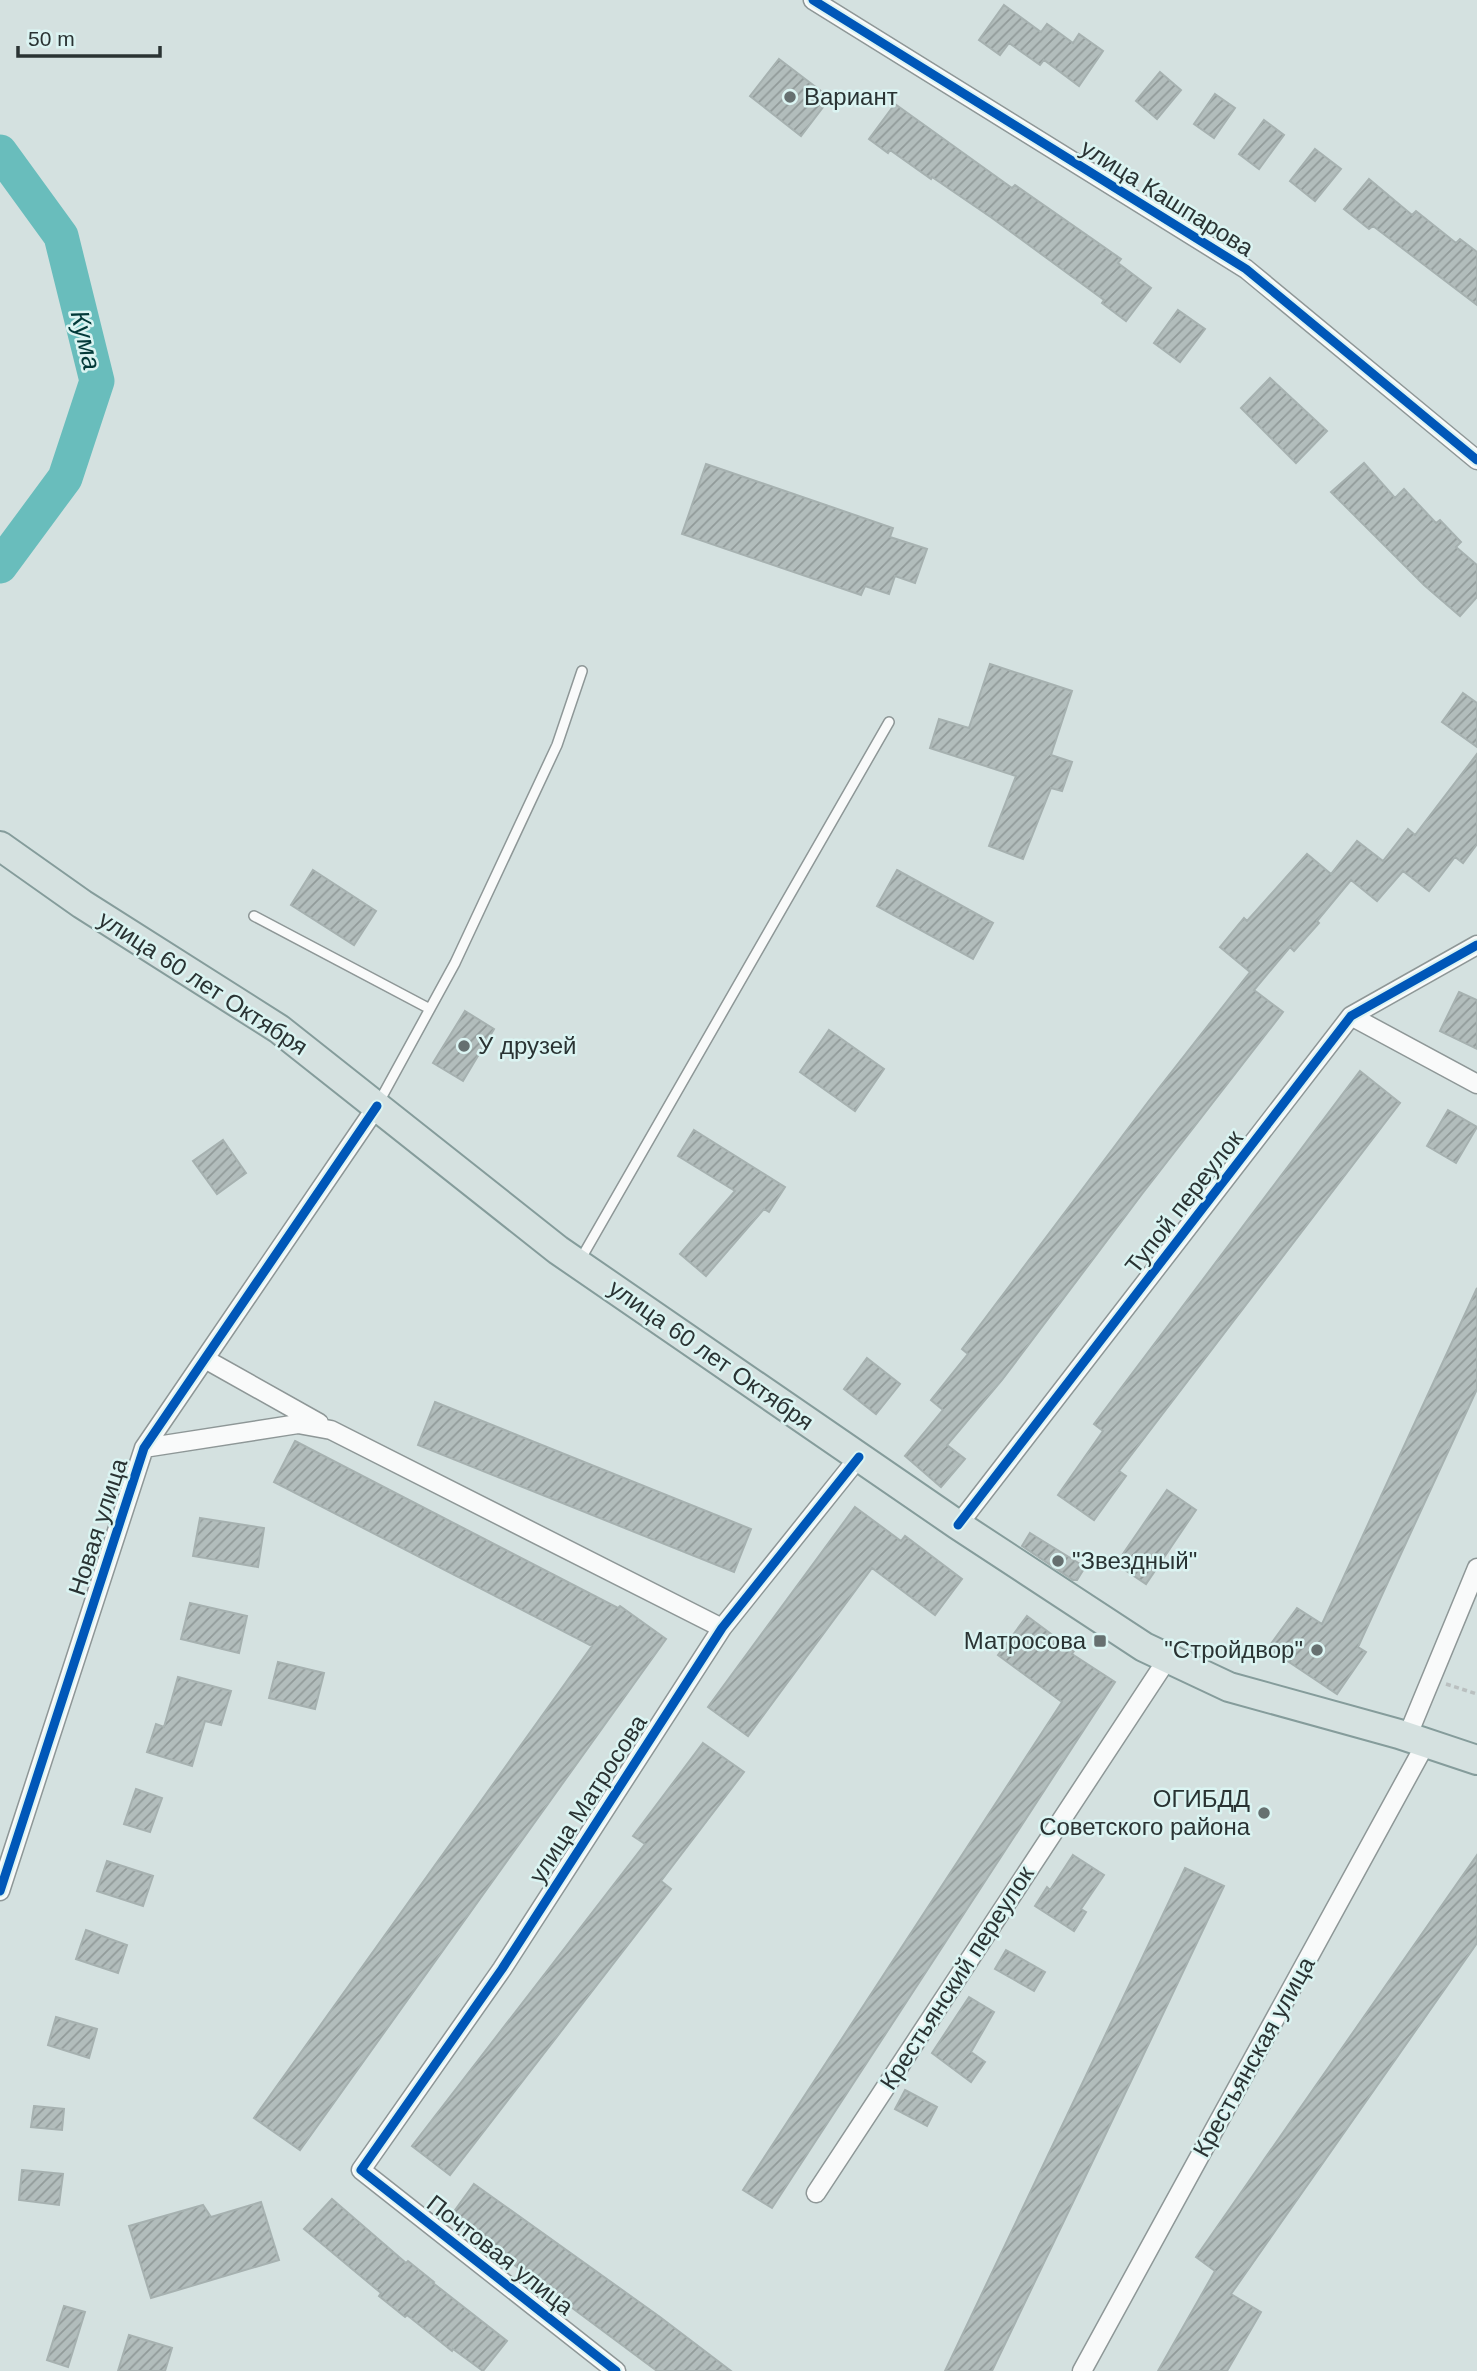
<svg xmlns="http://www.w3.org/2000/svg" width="1477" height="2371" viewBox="0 0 1477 2371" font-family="Helvetica,sans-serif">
<defs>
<pattern id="building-hatch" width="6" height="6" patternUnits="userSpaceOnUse" patternTransform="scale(1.75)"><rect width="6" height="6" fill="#b2bdbc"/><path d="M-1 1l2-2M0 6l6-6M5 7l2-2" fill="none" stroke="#919a99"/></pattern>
</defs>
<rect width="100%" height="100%" fill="#d4e1e0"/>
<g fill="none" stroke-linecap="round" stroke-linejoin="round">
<!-- river -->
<path stroke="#69bdbc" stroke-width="35" d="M 0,152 L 61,236 L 97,381 L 65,478 L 0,566"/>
</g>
<!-- building -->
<path fill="url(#building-hatch)" stroke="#a6b1b0" stroke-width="2" d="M 1004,5 L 1041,32 L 1047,24 L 1073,43 L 1079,34 L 1103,51 L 1079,86 L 1044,60 L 1040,65 L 1009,43 L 1000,55 L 979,40 Z
M 779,59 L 830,98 L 801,136 L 750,96 Z
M 1160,72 L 1181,90 L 1157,119 L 1136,101 Z
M 1215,94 L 1235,108 L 1214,138 L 1194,124 Z
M 895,104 L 1012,188 L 1015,185 L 1094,240 L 1121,259 L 1118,263 L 1151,288 L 1126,321 L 1102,303 L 1104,300 L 992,218 L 932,177 L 931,179 L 890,150 L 888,153 L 869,139 Z
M 1264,120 L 1284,135 L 1259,169 L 1239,154 Z
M 1315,149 L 1341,169 L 1315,201 L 1290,181 Z
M 1369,179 L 1412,215 L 1416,211 L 1456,243 L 1460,239 L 1477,252 L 1477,305 L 1373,226 L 1369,229 L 1344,209 Z
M 1178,310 L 1205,329 L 1180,362 L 1154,343 Z
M 1270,378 L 1327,431 L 1296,463 L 1241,408 Z
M 1364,463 L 1395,498 L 1404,489 L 1436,523 L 1440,520 L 1461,542 L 1456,547 L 1477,565 L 1477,597 L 1460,616 L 1424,585 L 1331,492 Z
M 706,464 L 893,528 L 890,537 L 927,549 L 915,583 L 895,576 L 889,594 L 865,586 L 861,595 L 682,534 Z
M 990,664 L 1072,691 L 1051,755 L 1072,762 L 1062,791 L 1051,788 L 1023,859 L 989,846 L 1016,776 L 930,748 L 939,719 L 969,728 Z
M 1463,693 L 1477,703 L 1477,747 L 1442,722 Z
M 1477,754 L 1477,844 L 1463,863 L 1455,857 L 1429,891 L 1403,871 L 1377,901 L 1351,880 L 1317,921 L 1319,923 L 1294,951 L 1290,947 L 1254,990 L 1283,1012 L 1142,1194 L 1002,1380 L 947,1445 L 965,1459 L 941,1487 L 905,1456 L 943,1410 L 931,1400 L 968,1354 L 962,1349 L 1148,1102 L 1250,972 L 1220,947 L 1244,918 L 1247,921 L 1307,854 L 1331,874 L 1357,841 L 1383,861 L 1408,829 L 1415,835 Z
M 313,870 L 376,911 L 354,945 L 291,905 Z
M 897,870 L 993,923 L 973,959 L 877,906 Z
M 1459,992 L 1477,1000 L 1477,1049 L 1440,1031 Z
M 465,1011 L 494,1029 L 463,1081 L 433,1063 Z
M 829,1030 L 884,1069 L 855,1111 L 800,1072 Z
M 1360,1071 L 1400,1103 L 1119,1471 L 1126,1476 L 1094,1520 L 1058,1495 L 1103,1431 L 1094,1424 Z
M 1448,1110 L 1477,1127 L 1456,1163 L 1427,1146 Z
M 694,1130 L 785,1187 L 769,1212 L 764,1209 L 706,1276 L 680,1254 L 735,1191 L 678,1156 Z
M 223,1140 L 246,1173 L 217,1194 L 193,1161 Z
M 1477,1288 L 1477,1389 L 1358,1647 L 1366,1652 L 1337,1694 L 1268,1648 L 1297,1608 L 1322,1624 Z
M 867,1358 L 900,1384 L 876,1414 L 844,1389 Z
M 435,1402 L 751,1529 L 734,1572 L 418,1445 Z
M 295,1441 L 618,1608 L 620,1606 L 666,1639 L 300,2150 L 254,2118 L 592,1646 L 274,1482 Z
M 1167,1490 L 1196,1510 L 1146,1584 L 1116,1564 Z
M 855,1507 L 901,1541 L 905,1536 L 962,1579 L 935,1615 L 872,1568 L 748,1736 L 708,1707 Z
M 200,1518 L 264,1528 L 258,1567 L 193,1556 Z
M 1030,1533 L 1085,1567 L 1077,1580 L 1073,1580 L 1022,1546 Z
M 190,1603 L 247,1616 L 239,1653 L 181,1639 Z
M 1027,1616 L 1074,1651 L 1072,1654 L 1115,1682 L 772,2208 L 743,2190 L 1062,1702 L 998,1655 Z
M 278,1662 L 324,1673 L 315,1709 L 269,1698 Z
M 178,1677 L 231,1691 L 221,1725 L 205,1721 L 192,1766 L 147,1752 L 156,1724 L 164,1727 Z
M 703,1743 L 744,1772 L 661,1881 L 671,1889 L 450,2175 L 412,2146 L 645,1844 L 633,1836 Z
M 136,1789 L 162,1798 L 150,1832 L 124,1824 Z
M 1073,1855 L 1104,1875 L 1081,1909 L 1086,1912 L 1074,1931 L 1035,1906 L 1047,1887 L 1050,1890 Z
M 1477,1855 L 1477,1943 L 1231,2294 L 1261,2312 L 1227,2371 L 1158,2371 L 1215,2271 L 1196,2257 Z
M 107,1861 L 153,1876 L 143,1906 L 97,1891 Z
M 1185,1868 L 1224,1886 L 1100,2146 L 992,2371 L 945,2371 Z
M 86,1930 L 127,1945 L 118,1973 L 76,1959 Z
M 1006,1950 L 1045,1972 L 1034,1991 L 995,1969 Z
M 969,1997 L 994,2012 L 971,2052 L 985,2062 L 971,2082 L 932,2053 Z
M 56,2017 L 97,2029 L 89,2058 L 48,2045 Z
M 905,2090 L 937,2107 L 927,2126 L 895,2109 Z
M 34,2106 L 64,2109 L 62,2130 L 31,2127 Z
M 22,2170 L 63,2174 L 59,2205 L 19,2200 Z
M 474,2184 L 660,2317 L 731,2371 L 657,2371 L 450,2217 Z
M 332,2199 L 406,2263 L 408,2261 L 434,2282 L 433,2283 L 507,2341 L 483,2371 L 453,2349 L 452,2351 L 407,2315 L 405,2317 L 379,2296 L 381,2293 L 304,2229 Z
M 261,2202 L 279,2260 L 151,2298 L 129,2226 L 203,2205 L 211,2217 Z
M 64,2306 L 85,2312 L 68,2367 L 47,2360 Z
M 129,2335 L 172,2348 L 165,2371 L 118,2371 Z"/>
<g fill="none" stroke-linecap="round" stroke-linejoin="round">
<defs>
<path id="service" d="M 254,916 L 430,1009
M 379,1102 L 455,963 L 557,745 L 582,671
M 579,1262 L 889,722"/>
<path id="minor" d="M 813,0 L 1246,269 L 1477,460
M 1351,1016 L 1477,1084
M 205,1359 L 319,1423
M 144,1448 L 298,1424 L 331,1430 L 722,1628
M 958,1525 L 1351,1016 L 1477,945
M 1407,1737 L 1477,1568
M 0,1891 L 144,1448 L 377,1106
M 816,2193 L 1168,1658
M 616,2371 L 361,2170 L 502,1969 L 722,1628 L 859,1457
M 1082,2371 L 1426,1743"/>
<path id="primary" d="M 0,846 L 82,904 L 279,1029 L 558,1250 L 958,1525 L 1144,1647 L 1229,1687 L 1399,1734 L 1477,1760"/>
</defs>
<!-- service casing -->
<use href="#service" stroke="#8e9797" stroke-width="12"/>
<!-- minor casing -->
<use href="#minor" stroke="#8e9797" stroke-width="21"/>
<!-- primary casing -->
<use href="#primary" stroke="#859c9b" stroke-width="32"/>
<!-- path -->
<path stroke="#bac0c0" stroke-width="3.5" stroke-dasharray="5 3.5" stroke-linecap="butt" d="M 1446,1684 L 1477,1694"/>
<!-- service -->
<use href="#service" stroke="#f9fafa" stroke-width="9"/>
<!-- minor -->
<use href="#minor" stroke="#f9fafa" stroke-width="18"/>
<!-- primary -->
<use href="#primary" stroke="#d5e1e0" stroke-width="28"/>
<defs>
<path id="cycleway" d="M 813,0 L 1246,269 L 1477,460
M 958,1525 L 1351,1016 L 1477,945
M 0,1891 L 144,1448 L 377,1106
M 616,2371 L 361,2170 L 502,1969 L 722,1628 L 859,1457"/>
</defs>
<!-- cycleway casing -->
<use href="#cycleway" stroke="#dbf4f2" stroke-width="13"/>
<!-- cycleway -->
<use href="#cycleway" stroke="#0057b8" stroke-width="9"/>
</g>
<!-- markers -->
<g fill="#667070" stroke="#dbf4f2" stroke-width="2.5">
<circle cx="790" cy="97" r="7"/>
<circle cx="464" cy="1046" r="7"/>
<circle cx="1058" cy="1561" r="7"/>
<rect x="1093" y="1634" width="14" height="14" rx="3.5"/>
<circle cx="1317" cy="1650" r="7"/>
<circle cx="1264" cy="1813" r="7"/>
</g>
<g text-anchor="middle" stroke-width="5" stroke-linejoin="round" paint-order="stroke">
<!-- poi labels -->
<g font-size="24" fill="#2a3333" stroke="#dbf4f2" text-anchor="start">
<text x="804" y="105">Вариант</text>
<text x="478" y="1054">У друзей</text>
<text x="1072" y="1569">"Звездный"</text>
<text x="1086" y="1649" text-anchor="end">Матросова</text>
<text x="1303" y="1658" text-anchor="end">"Стройдвор"</text>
<text x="1250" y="1807" text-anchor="end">ОГИБДД<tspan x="1250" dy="28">Советского района</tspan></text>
</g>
<!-- street labels -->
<g font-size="24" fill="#2a3333" stroke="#dbf4f2">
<text transform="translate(1167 198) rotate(32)" y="8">улица Кашпарова</text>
<text transform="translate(203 983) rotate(33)" y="8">улица 60 лет Октября</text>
<text transform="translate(1184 1202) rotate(-52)" y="8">Тупой переулок</text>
<text transform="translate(711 1355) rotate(35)" y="8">улица 60 лет Октября</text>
<text transform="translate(98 1527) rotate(-72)" y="8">Новая улица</text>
<text transform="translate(588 1799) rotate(-57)" y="8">улица Матросова</text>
<text transform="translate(957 1978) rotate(-57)" y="8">Крестьянский переулок</text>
<text transform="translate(1254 2057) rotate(-61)" y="8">Крестьянская улица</text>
<text transform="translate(500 2255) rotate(38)" y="8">Почтовая улица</text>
</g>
<!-- water labels -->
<g font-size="26" font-style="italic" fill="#023938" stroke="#dbf4f2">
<text transform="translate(86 340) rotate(77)" y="9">Кума</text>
</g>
</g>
<!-- scale -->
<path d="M18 46v10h142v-10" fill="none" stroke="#2a3333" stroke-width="3.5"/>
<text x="28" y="46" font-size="21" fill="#2a3333" stroke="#dbf4f2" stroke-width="5" paint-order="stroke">50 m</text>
</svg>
